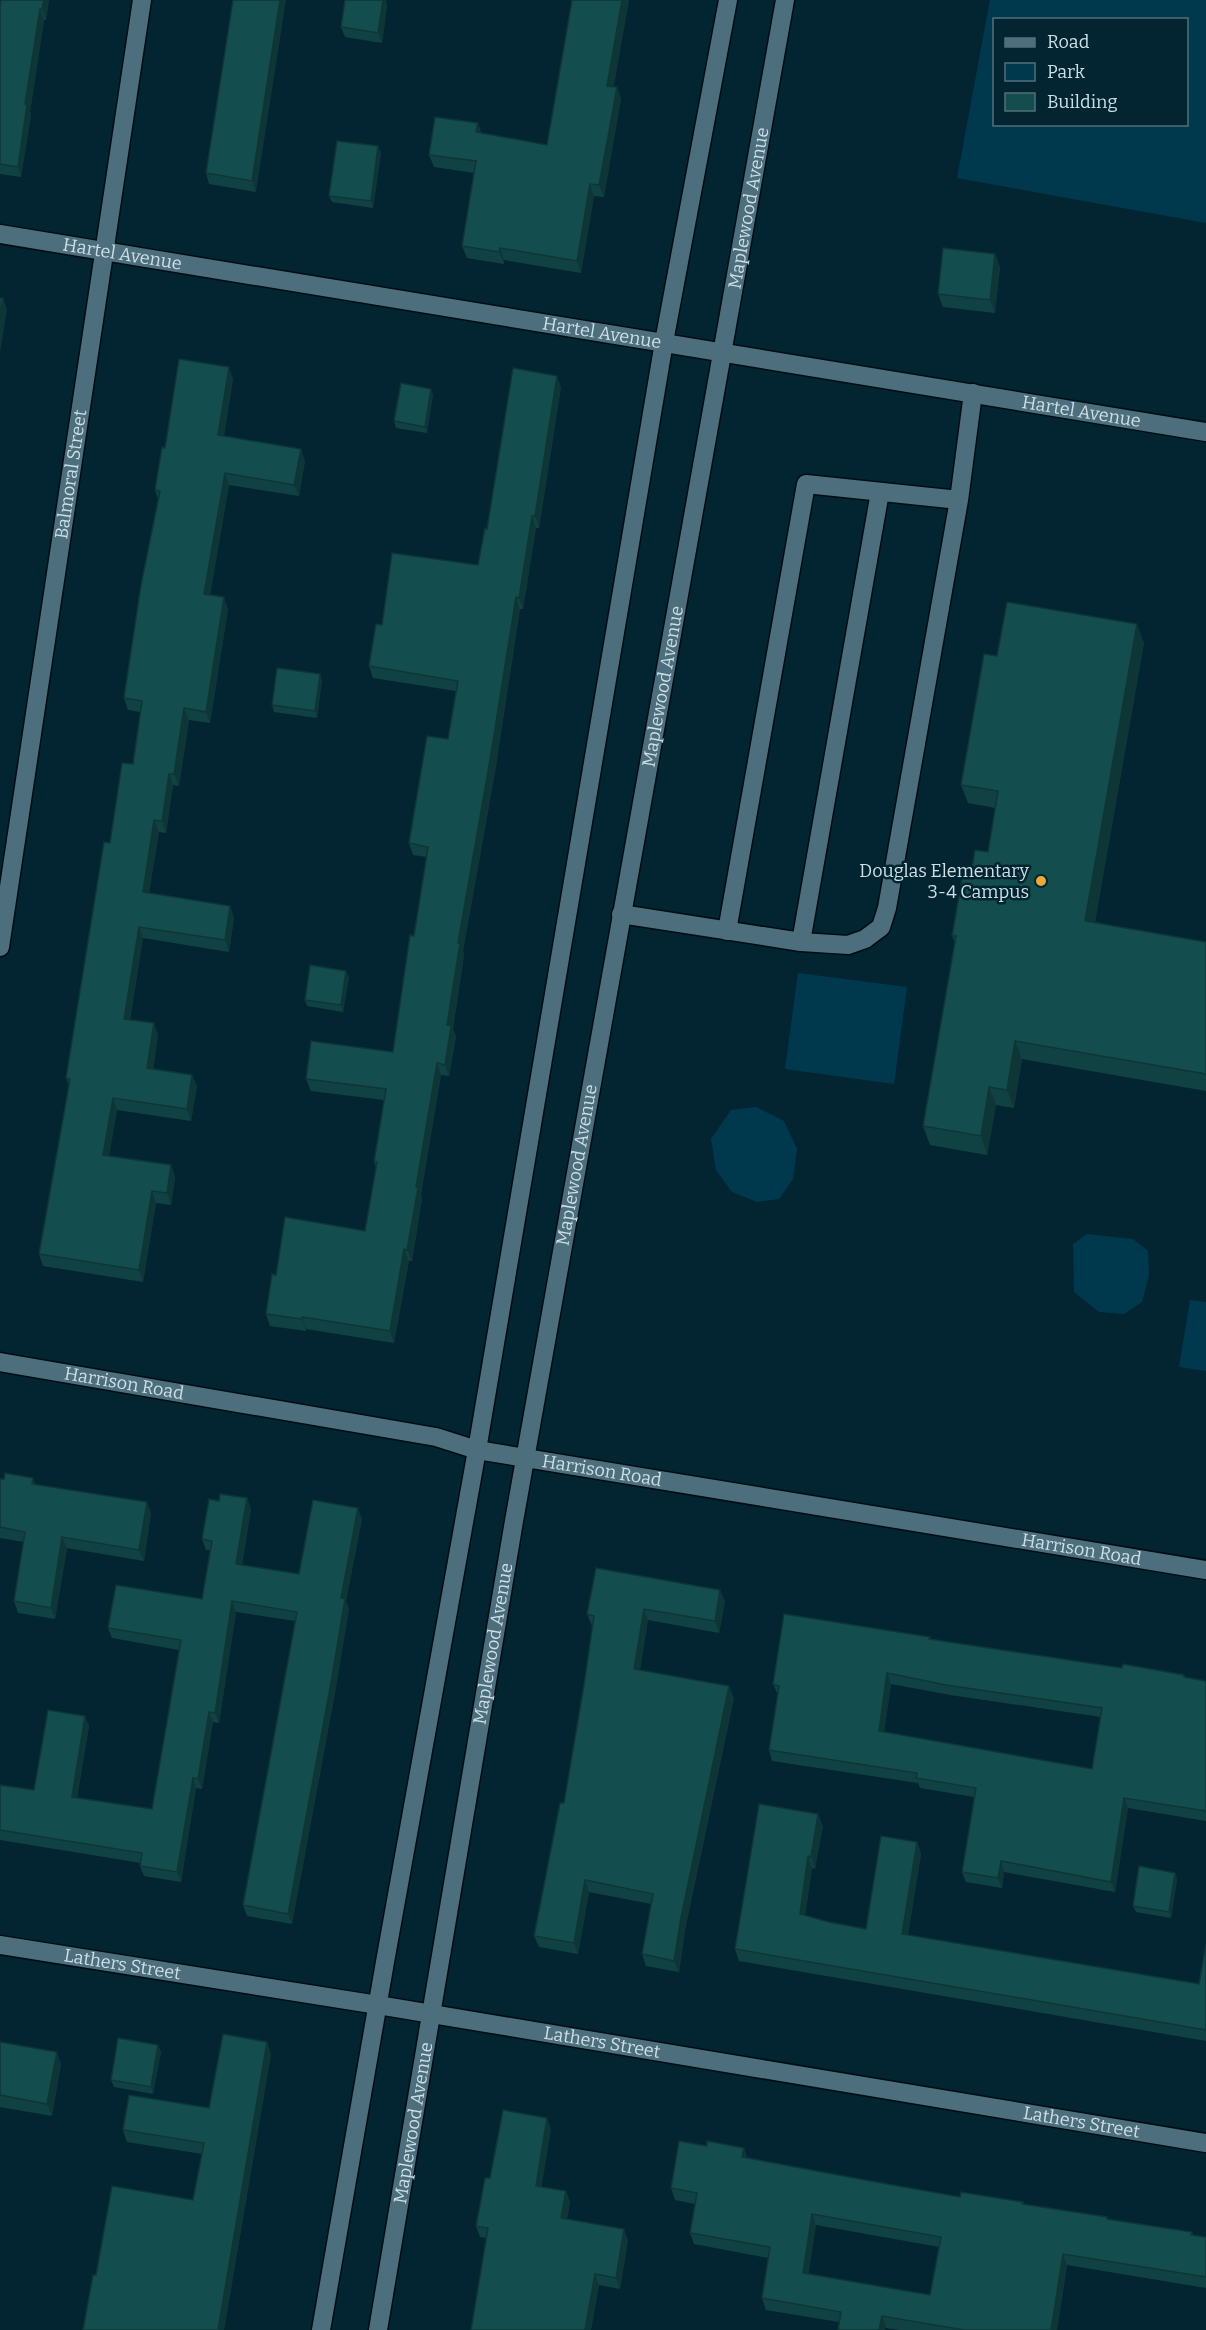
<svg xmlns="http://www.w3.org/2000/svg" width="1206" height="2330" viewBox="0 0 1206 2330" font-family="Bitter,serif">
<rect width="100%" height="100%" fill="#032532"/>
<!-- green -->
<path fill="#00394d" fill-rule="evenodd" d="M 990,0 L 1206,0 L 1206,223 L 957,178 ZM 994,20 L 1186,20 L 1186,124 L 994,124 Z
M 798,973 L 907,987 L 894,1084 L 785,1069 Z
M 756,1107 L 784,1121 L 797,1149 L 793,1179 L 779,1199 L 757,1202 L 732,1192 L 716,1170 L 711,1139 L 731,1110 Z
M 1087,1234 L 1133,1239 L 1148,1251 L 1149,1275 L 1142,1302 L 1124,1314 L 1099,1312 L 1074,1292 L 1073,1244 Z
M 1190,1300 L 1206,1302 L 1206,1371 L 1179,1367 Z"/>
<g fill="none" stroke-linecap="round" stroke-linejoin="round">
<defs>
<path id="lane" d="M 621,914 L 801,942 L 848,945 L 865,939 L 881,927 L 887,908 L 959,500 L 973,393
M 727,931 L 806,484 L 959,500
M 801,942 L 880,492"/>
<g id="street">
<path id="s1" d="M 0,234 L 1206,432"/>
<path id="s2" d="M 0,947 L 142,0"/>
<path id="s3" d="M 0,1945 L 378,2005 L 1206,2143"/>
</g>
<g id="secondary">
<path id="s4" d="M 0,1362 L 436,1437 L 477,1450 L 1206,1570"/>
<path d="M 321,2330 L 385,1962 L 477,1450 L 664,342 L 728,0"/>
<path id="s5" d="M 378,2330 C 425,2061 467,1791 514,1521 C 602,1014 697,507 785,0"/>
</g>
</defs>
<!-- lane casing -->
<use href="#lane" stroke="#000d16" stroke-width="21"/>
<!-- street casing -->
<use href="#street" stroke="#000d16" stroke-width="21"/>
<!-- secondary casing -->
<use href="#secondary" stroke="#000d16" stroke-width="21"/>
<!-- lane -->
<use href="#lane" stroke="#4d6e7d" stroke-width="18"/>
<!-- street -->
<use href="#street" stroke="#4d6e7d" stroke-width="18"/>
<!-- secondary -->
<use href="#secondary" stroke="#4d6e7d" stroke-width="18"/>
</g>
<!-- wall -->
<path fill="#114243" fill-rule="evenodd" d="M 49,0 L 46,20 L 44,20 L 30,112 L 31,115 L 21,177 L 0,174 L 0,6 Z
M 233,0 L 256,192 L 209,184 L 206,173 Z
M 345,0 L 386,0 L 387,6 L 382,43 L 345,37 L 341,27 Z
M 629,0 L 613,87 L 617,87 L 621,99 L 612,149 L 604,197 L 594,196 L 581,273 L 504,260 L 504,264 L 467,258 L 462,246 L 474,173 L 434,167 L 429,155 L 478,123 L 481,133 L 547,145 Z
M 378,146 L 381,153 L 373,208 L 332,202 L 329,196 Z
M 995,254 L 1000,267 L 995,313 L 943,307 L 938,294 Z
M 233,379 L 224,436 L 305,461 L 299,496 L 229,485 L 210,595 L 228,609 L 210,723 L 189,720 L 179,786 L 173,785 L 166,833 L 159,832 L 149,893 L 230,906 L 234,918 L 229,952 L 143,938 L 130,1020 L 158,1035 L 153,1069 L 197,1086 L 191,1121 L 117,1110 L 109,1156 L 171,1165 L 175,1177 L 171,1205 L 156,1203 L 143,1282 L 43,1266 L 39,1254 L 69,1085 L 66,1078 L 110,843 L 133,764 L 140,712 L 128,710 L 124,698 L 158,499 L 155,490 L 165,448 Z
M 561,387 L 539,528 L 536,528 L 523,609 L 520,609 L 495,772 L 463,951 L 464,955 L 453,1029 L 456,1037 L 449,1076 L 441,1075 L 421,1194 L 422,1199 L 412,1261 L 409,1261 L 394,1343 L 306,1329 L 306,1331 L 270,1326 L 266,1314 L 276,1275 L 365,1231 L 376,1167 L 374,1162 L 384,1100 L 311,1091 L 306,1079 L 393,1052 L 427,857 L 413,855 L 409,843 L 448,739 L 456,691 L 373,678 L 369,666 L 382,625 L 478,565 L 487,529 Z
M 433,395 L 427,433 L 396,428 L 394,421 Z
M 1144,643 L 1095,922 L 1206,942 L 1206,1091 L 1022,1059 L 1014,1108 L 996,1105 L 987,1155 L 930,1145 L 923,1126 L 955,943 L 952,936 L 971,874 L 988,852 L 995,808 L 968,803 L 961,785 L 997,656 Z
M 322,680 L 317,718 L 274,712 L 272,705 Z
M 349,977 L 343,1012 L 307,1006 L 305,1000 Z
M 33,1478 L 35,1485 L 151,1513 L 144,1561 L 67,1548 L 55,1619 L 18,1613 L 14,1601 L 24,1542 L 0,1538 L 0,1479 Z
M 247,1498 L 251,1509 L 242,1565 L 299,1574 L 362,1519 L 346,1601 L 349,1609 L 335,1693 L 292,1924 L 247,1916 L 243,1905 L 295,1621 L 236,1612 L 219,1723 L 213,1722 L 202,1789 L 196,1788 L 181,1882 L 144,1876 L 140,1866 L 141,1863 L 0,1840 L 0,1785 L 34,1790 L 85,1716 L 89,1726 L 77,1798 L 152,1809 L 179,1650 L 112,1638 L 108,1628 L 202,1599 L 210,1550 L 206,1550 L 202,1539 L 219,1501 Z
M 725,1601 L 719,1633 L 648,1620 L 640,1670 L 734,1698 L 685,1930 L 679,1972 L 646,1966 L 642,1954 L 651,1904 L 589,1892 L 578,1954 L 539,1947 L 534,1936 L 564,1803 L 584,1685 L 592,1626 L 587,1614 Z
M 931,1639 L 1206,1681 L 1206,1821 L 1128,1808 L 1115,1892 L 1004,1872 L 1002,1888 L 966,1882 L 962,1872 L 974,1797 L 920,1788 L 918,1783 L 772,1761 L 769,1750 L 778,1695 L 773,1684 ZM 891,1684 L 950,1695 L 1101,1717 L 1092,1769 L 884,1732 Z
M 823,1826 L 815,1869 L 812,1868 L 805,1915 L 829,1922 L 866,1929 L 917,1842 L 921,1854 L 908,1935 L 1199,1984 L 1206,1944 L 1206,2041 L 739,1961 L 735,1949 Z
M 1175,1873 L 1177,1879 L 1171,1918 L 1136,1912 L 1133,1906 Z
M 0,2042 L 61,2064 L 52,2116 L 0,2107 Z
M 158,2045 L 161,2052 L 153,2094 L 114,2087 L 111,2080 Z
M 271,2054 L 224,2330 L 96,2275 L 193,2200 L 202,2154 L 127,2142 L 123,2130 L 209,2108 Z
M 551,2129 L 541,2187 L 566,2191 L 570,2202 L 567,2219 L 628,2240 L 620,2289 L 599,2285 L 591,2330 L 471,2330 L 487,2238 L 480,2237 L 476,2226 L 490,2178 Z
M 747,2158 L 960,2197 L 1023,2202 L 1024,2204 L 1107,2217 L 1108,2219 L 1192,2232 L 1193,2235 L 1206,2237 L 1206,2288 L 1067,2265 L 1057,2330 L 901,2330 L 839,2322 L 766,2310 L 762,2298 L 768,2258 L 694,2244 L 690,2233 L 695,2204 L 675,2200 L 671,2188 ZM 816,2225 L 939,2247 L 930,2295 L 808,2274 Z"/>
<!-- shaded-wall -->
<path fill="#0e3637" d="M 44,0 L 49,0 L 46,20 L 42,9 Z
M 280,0 L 286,0 L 256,192 L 252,181 Z
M 383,0 L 386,0 L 387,6 L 382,43 L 378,33 Z
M 622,0 L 629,0 L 612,97 L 607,86 Z
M 40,9 L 44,20 L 30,112 L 31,115 L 21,177 L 18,167 L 25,104 Z
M 617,87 L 621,99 L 604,197 L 599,185 Z
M 478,123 L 482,135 L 476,132 Z
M 378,146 L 381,153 L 373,208 L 371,201 Z
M 590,184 L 594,196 L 581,273 L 577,261 Z
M 500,248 L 504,260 L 504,264 L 499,252 Z
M 995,254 L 1000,267 L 995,313 L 990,300 Z
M 3,298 L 7,309 L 0,353 L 0,318 Z
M 229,367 L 233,379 L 222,447 L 218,435 Z
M 557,376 L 561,387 L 539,528 L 535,516 Z
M 431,389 L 433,395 L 427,433 L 425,427 Z
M 301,449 L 305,461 L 299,496 L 294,485 Z
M 225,473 L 229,485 L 208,606 L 204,594 Z
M 532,516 L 536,528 L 523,609 L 519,598 Z
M 224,597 L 228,609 L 210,723 L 206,712 Z
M 516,597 L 520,609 L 495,772 L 463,951 L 464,955 L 453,1029 L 456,1037 L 449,1076 L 445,1065 L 447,1025 L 458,943 Z
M 1137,624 L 1144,643 L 1092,939 L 1085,921 Z
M 320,674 L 322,680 L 317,718 L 315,711 Z
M 184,708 L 189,720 L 179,786 L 174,774 Z
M 169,774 L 173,785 L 166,833 L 162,821 Z
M 154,820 L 159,832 L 147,904 L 143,892 Z
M 230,906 L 234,918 L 229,952 L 225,940 Z
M 139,927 L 143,938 L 128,1030 L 124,1019 Z
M 346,971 L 349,977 L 343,1012 L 341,1005 Z
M 154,1023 L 158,1035 L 152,1079 L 147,1068 Z
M 1015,1041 L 1022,1059 L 1014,1108 L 1007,1090 Z
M 437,1063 L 441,1075 L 421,1194 L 422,1199 L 412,1261 L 407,1250 L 416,1187 Z
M 192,1075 L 197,1086 L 191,1121 L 187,1109 Z
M 989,1087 L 996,1105 L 987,1155 L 981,1136 Z
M 113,1098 L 117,1110 L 107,1167 L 103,1155 Z
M 171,1165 L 175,1177 L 171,1205 L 167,1193 Z
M 152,1191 L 156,1203 L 143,1282 L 139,1270 Z
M 404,1249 L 409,1261 L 394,1343 L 390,1331 Z
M 302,1317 L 306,1329 L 306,1331 L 302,1319 Z
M 247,1498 L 251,1509 L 240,1574 L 236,1564 Z
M 147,1502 L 151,1513 L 144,1561 L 139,1550 Z
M 358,1508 L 362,1519 L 346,1601 L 349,1609 L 335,1693 L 292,1924 L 288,1914 L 341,1598 Z
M 62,1537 L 67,1548 L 55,1619 L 51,1608 Z
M 720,1590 L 725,1601 L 719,1633 L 715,1621 Z
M 232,1601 L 236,1612 L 219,1723 L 215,1713 Z
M 644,1609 L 648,1620 L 638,1680 L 634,1669 Z
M 887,1673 L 891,1684 L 883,1741 L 879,1731 Z
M 729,1686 L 734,1698 L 685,1930 L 679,1972 L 674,1961 L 681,1918 Z
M 209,1712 L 213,1722 L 202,1789 L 198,1779 Z
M 85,1716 L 89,1726 L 75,1807 L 72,1797 Z
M 193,1778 L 196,1788 L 181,1882 L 177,1872 Z
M 1124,1798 L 1128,1808 L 1115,1892 L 1111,1882 Z
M 818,1814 L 823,1826 L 815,1869 L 811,1857 Z
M 917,1842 L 921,1854 L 906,1946 L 902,1934 Z
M 808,1856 L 812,1868 L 804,1925 L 800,1914 Z
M 1001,1861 L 1004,1872 L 1002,1888 L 998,1878 Z
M 1175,1873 L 1177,1879 L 1171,1918 L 1169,1912 Z
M 585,1880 L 589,1892 L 578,1954 L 574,1943 Z
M 267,2042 L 271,2054 L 224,2330 L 218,2330 Z
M 158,2045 L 161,2052 L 153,2094 L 151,2087 Z
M 57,2052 L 61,2064 L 52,2116 L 47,2104 Z
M 547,2118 L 551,2129 L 540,2197 L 536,2186 Z
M 744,2148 L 748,2159 L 742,2157 Z
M 566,2191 L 570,2202 L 565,2229 L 561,2218 Z
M 812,2214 L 816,2225 L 807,2285 L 803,2273 Z
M 624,2229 L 628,2240 L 620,2289 L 616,2278 Z
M 1063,2254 L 1067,2265 L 1057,2330 L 1051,2330 Z
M 595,2274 L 599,2285 L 591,2330 L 585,2330 Z
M 882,2316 L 886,2327 L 885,2330 L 879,2330 Z"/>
<!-- building -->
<path fill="#144d4e" stroke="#0e3637" stroke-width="1.5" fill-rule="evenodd" d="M 1,0 L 44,0 L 42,9 L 40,9 L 25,104 L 27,105 L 18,167 L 0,164 L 0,6 Z
M 233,0 L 280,0 L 252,181 L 206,173 Z
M 345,0 L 383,0 L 378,33 L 341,27 Z
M 572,0 L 622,0 L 607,86 L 617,87 L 608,137 L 599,185 L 590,184 L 577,261 L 500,248 L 499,252 L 462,246 L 476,161 L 429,155 L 435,117 L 478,123 L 476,132 L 547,145 Z
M 337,141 L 378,146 L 371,201 L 329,196 Z
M 943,248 L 995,254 L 990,300 L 938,294 Z
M 0,298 L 3,298 L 0,318 Z
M 179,359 L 229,367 L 218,435 L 301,449 L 294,485 L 225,473 L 204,594 L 224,597 L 206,712 L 184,708 L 174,774 L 169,774 L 162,821 L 154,820 L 143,892 L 230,906 L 225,940 L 139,927 L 124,1019 L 154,1023 L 147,1068 L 192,1075 L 187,1109 L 113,1098 L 103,1155 L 171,1165 L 167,1193 L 152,1191 L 139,1270 L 39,1254 L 70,1079 L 66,1078 L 104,842 L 110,843 L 122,763 L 133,764 L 142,701 L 124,698 L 141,585 L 160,491 L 155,490 L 162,447 L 165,448 Z
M 513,368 L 557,376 L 535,516 L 532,516 L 519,598 L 516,597 L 490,760 L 458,943 L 460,943 L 447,1025 L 451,1026 L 445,1065 L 437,1063 L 416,1187 L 418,1188 L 407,1250 L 404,1249 L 390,1331 L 302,1317 L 302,1319 L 266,1314 L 272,1274 L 276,1275 L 285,1217 L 365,1231 L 377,1162 L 374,1162 L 386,1089 L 306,1079 L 311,1041 L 393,1052 L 410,935 L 414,936 L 428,847 L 409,843 L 427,736 L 448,739 L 458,681 L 369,666 L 376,624 L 382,625 L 392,553 L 478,565 L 485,528 L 487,529 Z
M 401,383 L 431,389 L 425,427 L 394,421 Z
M 1007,602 L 1137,624 L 1085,921 L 1206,942 L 1206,1074 L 1015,1041 L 1007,1090 L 989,1087 L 981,1136 L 923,1126 L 956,936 L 952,936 L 963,873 L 971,874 L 975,850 L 988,852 L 998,791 L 961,785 L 984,654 L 997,656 Z
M 277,668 L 320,674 L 315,711 L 272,705 Z
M 310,965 L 346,971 L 341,1005 L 305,1000 Z
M 5,1473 L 33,1478 L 32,1484 L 147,1502 L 139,1550 L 62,1537 L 51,1608 L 14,1601 L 25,1532 L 0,1527 L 0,1479 L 4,1479 Z
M 220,1494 L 247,1498 L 236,1564 L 299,1574 L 313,1500 L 358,1508 L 341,1598 L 345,1599 L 331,1683 L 288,1914 L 243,1905 L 297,1612 L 232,1601 L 215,1713 L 209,1712 L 198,1779 L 193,1778 L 177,1872 L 140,1866 L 142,1853 L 0,1830 L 0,1785 L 34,1790 L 48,1710 L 85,1716 L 72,1797 L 152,1809 L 181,1640 L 108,1628 L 116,1585 L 202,1599 L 212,1541 L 202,1539 L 209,1499 L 219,1501 Z
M 596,1568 L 720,1590 L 715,1621 L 644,1609 L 634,1669 L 729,1686 L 681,1918 L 674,1961 L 642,1954 L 653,1894 L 585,1880 L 574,1943 L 534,1936 L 560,1803 L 564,1803 L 584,1685 L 594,1616 L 587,1614 Z
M 784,1614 L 930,1637 L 929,1639 L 1122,1668 L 1123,1664 L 1184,1675 L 1184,1677 L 1206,1681 L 1206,1811 L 1124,1798 L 1111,1882 L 1001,1861 L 998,1878 L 962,1872 L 976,1788 L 916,1778 L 917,1773 L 769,1750 L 779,1686 L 773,1684 ZM 887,1673 L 946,1685 L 1102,1708 L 1092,1769 L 879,1731 Z
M 759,1804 L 818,1814 L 811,1857 L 808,1856 L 800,1914 L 829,1922 L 866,1929 L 881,1836 L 917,1842 L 902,1934 L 1199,1984 L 1206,1944 L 1206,2030 L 735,1949 Z
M 1139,1866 L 1175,1873 L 1169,1912 L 1133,1906 Z
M 223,2034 L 267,2042 L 218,2330 L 83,2330 L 93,2275 L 96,2275 L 112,2186 L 193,2200 L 204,2143 L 123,2130 L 129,2095 L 209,2108 Z
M 118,2038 L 158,2045 L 151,2087 L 111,2080 Z
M 0,2042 L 57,2052 L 47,2104 L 0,2095 Z
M 503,2110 L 547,2118 L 536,2186 L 566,2191 L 561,2218 L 624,2229 L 616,2278 L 595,2274 L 585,2330 L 471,2330 L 488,2228 L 476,2226 L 485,2178 L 490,2178 Z
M 679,2141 L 707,2146 L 707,2141 L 744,2148 L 742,2157 L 876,2182 L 960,2197 L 961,2192 L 1023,2202 L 1022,2204 L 1107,2217 L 1107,2219 L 1192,2232 L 1191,2235 L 1206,2237 L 1206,2277 L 1063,2254 L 1051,2330 L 964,2330 L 882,2316 L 879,2330 L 838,2330 L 841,2312 L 762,2298 L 770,2247 L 690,2233 L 697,2193 L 671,2188 ZM 812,2214 L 941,2237 L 930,2295 L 803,2273 Z"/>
<!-- markers -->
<circle fill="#eba93a" stroke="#032532" stroke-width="2" cx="1041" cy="881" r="6"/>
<g text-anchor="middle" stroke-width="5" stroke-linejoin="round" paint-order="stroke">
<!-- street labels -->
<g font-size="18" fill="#cddfe7" stroke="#032532">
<text dy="6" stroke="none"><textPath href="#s5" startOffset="2154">Maplewood Avenue</textPath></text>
<text dy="6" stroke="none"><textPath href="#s1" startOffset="124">Hartel Avenue</textPath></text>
<text dy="6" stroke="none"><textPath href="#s1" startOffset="610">Hartel Avenue</textPath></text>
<text dy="6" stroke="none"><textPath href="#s1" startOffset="1096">Hartel Avenue</textPath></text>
<text dy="6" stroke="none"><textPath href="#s2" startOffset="478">Balmoral Street</textPath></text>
<text dy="6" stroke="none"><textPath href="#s5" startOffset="1668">Maplewood Avenue</textPath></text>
<text dy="6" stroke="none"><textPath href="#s5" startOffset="1182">Maplewood Avenue</textPath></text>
<text dy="6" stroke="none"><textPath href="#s4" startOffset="126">Harrison Road</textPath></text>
<text dy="6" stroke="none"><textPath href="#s4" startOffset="612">Harrison Road</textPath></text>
<text dy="6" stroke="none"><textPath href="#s4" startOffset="1098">Harrison Road</textPath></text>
<text dy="6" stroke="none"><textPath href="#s5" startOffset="696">Maplewood Avenue</textPath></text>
<text dy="6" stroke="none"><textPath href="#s3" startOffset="124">Lathers Street</textPath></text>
<text dy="6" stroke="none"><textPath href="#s3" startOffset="610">Lathers Street</textPath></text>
<text dy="6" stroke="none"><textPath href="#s5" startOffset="210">Maplewood Avenue</textPath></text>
<text dy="6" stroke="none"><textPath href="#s3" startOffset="1096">Lathers Street</textPath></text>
</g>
<!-- poi labels -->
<g font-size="18" fill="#cddfe7" stroke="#032532" text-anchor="end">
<text x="1029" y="877">Douglas Elementary<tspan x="1029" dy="21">3-4 Campus</tspan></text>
</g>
</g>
<!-- legend -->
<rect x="993" y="18" width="195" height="108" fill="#032532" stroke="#546f7a" stroke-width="1.5"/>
<rect x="1005" y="38" width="30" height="9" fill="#4d6e7d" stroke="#546f7a" stroke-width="1.5"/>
<text x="1047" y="48" font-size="18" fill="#cddfe7">Road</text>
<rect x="1005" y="63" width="30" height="18" fill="#00394d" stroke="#546f7a" stroke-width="1.5"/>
<text x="1047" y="78" font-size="18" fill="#cddfe7">Park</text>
<rect x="1005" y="93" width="30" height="18" fill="#144d4e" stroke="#546f7a" stroke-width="1.5"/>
<text x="1047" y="108" font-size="18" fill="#cddfe7">Building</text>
</svg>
